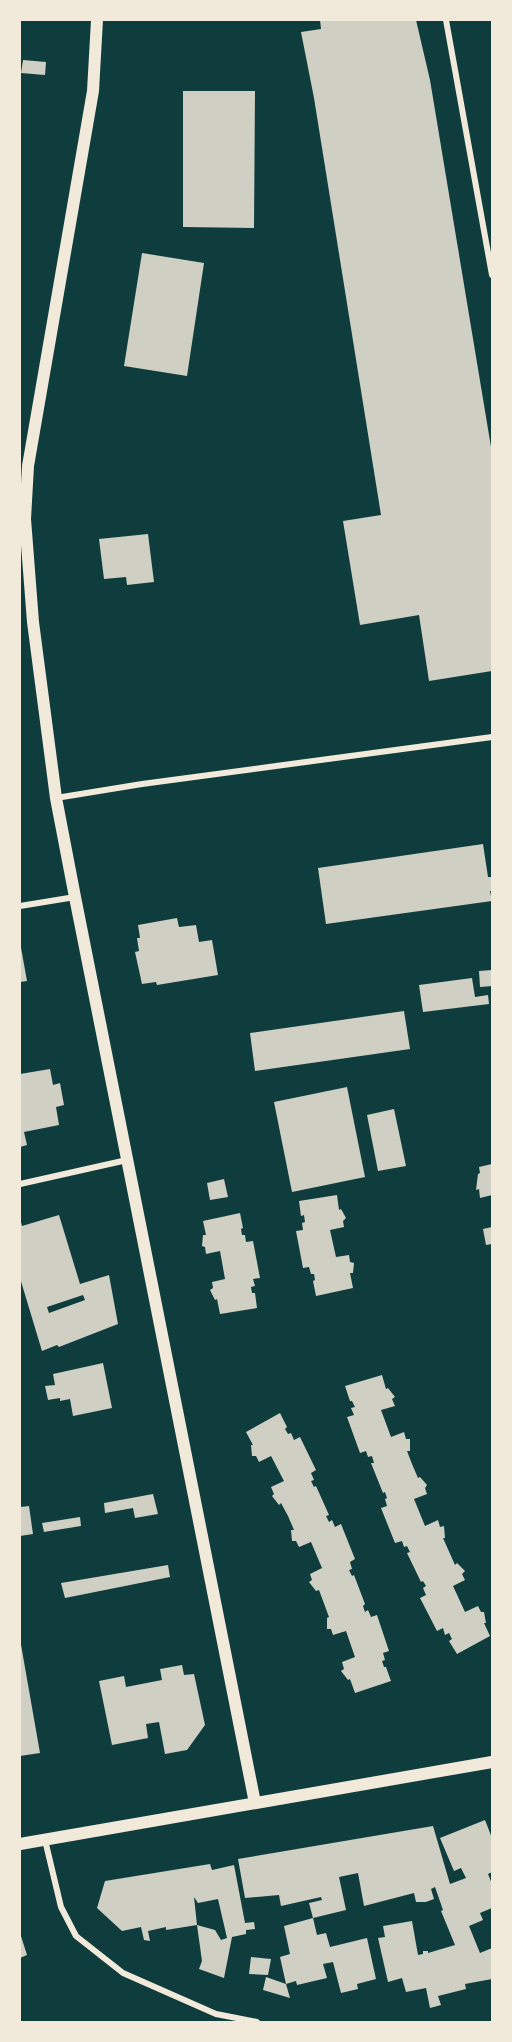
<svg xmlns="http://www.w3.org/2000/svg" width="512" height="2042" viewBox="0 0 512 2042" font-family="'Fira Sans',sans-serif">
<rect width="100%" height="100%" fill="#0f3d3e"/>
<!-- building -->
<path fill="#cfcfc3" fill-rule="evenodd" d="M 320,20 L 416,20 L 430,80 L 492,453 L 492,671 L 429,681 L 419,615 L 360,625 L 343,521 L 381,515 L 314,98 L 301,32 L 321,29 Z
M 23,60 L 46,62 L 45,75 L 21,73 Z
M 183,91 L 255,91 L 254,228 L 183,227 Z
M 142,253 L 204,263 L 187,376 L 124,366 Z
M 148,534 L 154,582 L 127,585 L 126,577 L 104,579 L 99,539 Z
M 483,844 L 488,877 L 492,877 L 492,891 L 490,891 L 492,901 L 326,924 L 318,868 Z
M 177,918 L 179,927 L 196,925 L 199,942 L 212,940 L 218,975 L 157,985 L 156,982 L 142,984 L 135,952 L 139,951 L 137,938 L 140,938 L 138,925 Z
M 20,942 L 27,981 L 20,982 Z
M 492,970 L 492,986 L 480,987 L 479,971 Z
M 472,978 L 475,997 L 488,995 L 489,1004 L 423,1012 L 419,985 Z
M 404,1011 L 410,1049 L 255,1071 L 250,1033 Z
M 50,1069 L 53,1085 L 60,1083 L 64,1105 L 56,1107 L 59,1125 L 24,1132 L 27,1145 L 20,1147 L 20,1074 Z
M 347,1087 L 365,1177 L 292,1192 L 274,1102 Z
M 394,1109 L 406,1166 L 378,1171 L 367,1115 Z
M 492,1164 L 492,1195 L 480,1198 L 479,1189 L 476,1190 L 478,1174 L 480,1173 L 479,1167 Z
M 224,1179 L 228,1197 L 210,1200 L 207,1183 Z
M 337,1195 L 339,1210 L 341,1209 L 346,1218 L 343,1221 L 344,1227 L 330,1230 L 336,1257 L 349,1255 L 350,1262 L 354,1263 L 353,1273 L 350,1273 L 353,1288 L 316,1296 L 313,1281 L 315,1280 L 314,1274 L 311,1274 L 309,1267 L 303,1268 L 296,1231 L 303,1230 L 302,1223 L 305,1222 L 304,1215 L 301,1216 L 299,1201 Z
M 240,1213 L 243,1228 L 241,1229 L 242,1235 L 245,1235 L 246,1242 L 253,1241 L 260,1278 L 253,1279 L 255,1286 L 251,1287 L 252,1293 L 255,1293 L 257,1308 L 220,1314 L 217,1299 L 215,1300 L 210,1290 L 213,1288 L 212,1282 L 225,1279 L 220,1251 L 206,1254 L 205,1247 L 202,1246 L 203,1235 L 206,1235 L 203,1221 Z
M 59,1215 L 80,1284 L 109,1275 L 118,1324 L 59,1347 L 57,1345 L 42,1351 L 20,1278 L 20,1218 L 22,1226 ZM 83,1295 L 85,1300 L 49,1313 L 47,1307 Z
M 492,1227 L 492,1244 L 486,1245 L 483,1229 Z
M 103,1363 L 112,1408 L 73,1416 L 70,1399 L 60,1401 L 60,1398 L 48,1400 L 45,1386 L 55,1385 L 53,1374 Z
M 382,1375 L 386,1389 L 388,1388 L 395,1397 L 392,1399 L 395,1406 L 381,1410 L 391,1437 L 404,1432 L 406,1439 L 410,1439 L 410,1451 L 407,1451 L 412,1464 L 418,1478 L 420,1477 L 427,1485 L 425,1488 L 427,1494 L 414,1499 L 425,1526 L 438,1520 L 440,1527 L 444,1526 L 445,1538 L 443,1538 L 455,1565 L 457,1563 L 465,1571 L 462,1574 L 465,1580 L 453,1586 L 465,1612 L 478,1606 L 481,1612 L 484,1612 L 486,1623 L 484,1623 L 490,1636 L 457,1654 L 449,1641 L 452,1639 L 449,1633 L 445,1635 L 443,1628 L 437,1631 L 420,1598 L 426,1595 L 423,1588 L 426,1586 L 423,1581 L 421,1582 L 407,1553 L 410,1552 L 407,1546 L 404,1547 L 402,1541 L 395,1543 L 381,1508 L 387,1506 L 385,1499 L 387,1498 L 385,1492 L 383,1493 L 371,1463 L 374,1463 L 372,1456 L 368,1457 L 366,1451 L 360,1453 L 347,1417 L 354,1415 L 351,1408 L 355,1407 L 352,1401 L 350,1401 L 345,1386 Z
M 280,1413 L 287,1427 L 285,1429 L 288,1434 L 291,1433 L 294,1440 L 300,1437 L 316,1470 L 311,1473 L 314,1480 L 311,1481 L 314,1487 L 316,1486 L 329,1515 L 326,1516 L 329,1522 L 332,1520 L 335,1527 L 341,1524 L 355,1559 L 350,1562 L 352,1569 L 349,1570 L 352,1576 L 354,1575 L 365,1604 L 363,1606 L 365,1612 L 368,1610 L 371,1617 L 377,1615 L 389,1651 L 383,1653 L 385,1660 L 382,1661 L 384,1667 L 386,1667 L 391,1681 L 355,1693 L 350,1679 L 348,1680 L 341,1671 L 344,1669 L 342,1662 L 355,1657 L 346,1631 L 333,1635 L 331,1629 L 327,1629 L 327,1618 L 329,1617 L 319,1590 L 316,1591 L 309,1582 L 312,1580 L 310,1574 L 322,1568 L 311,1542 L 299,1547 L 296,1541 L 292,1541 L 291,1530 L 294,1530 L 288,1516 L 281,1503 L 279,1505 L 272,1496 L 274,1494 L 271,1487 L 284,1481 L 271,1456 L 259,1462 L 256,1456 L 252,1456 L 251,1445 L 253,1445 L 246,1432 Z
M 153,1494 L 158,1514 L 135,1518 L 133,1508 L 105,1513 L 104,1503 Z
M 29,1506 L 33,1534 L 20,1536 L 20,1507 Z
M 80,1517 L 81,1526 L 44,1532 L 42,1523 Z
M 168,1565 L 170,1577 L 65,1598 L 61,1583 Z
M 20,1639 L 40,1753 L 20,1756 Z
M 182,1665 L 184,1675 L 194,1674 L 205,1725 L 187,1750 L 165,1754 L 159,1722 L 146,1724 L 148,1738 L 112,1745 L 99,1681 L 124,1676 L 126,1687 L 162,1680 L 160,1669 Z
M 485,1820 L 492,1838 L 492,1872 L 488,1874 L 492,1884 L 492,1908 L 480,1913 L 483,1920 L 469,1926 L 480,1953 L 492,1948 L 492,1979 L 465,1984 L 466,1989 L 438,1996 L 441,2005 L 430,2008 L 426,1988 L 406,1992 L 402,1978 L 388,1982 L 378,1938 L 385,1937 L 383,1926 L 412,1921 L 418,1955 L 423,1954 L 423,1951 L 428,1951 L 428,1953 L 455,1945 L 441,1911 L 443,1910 L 435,1887 L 431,1889 L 434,1899 L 426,1902 L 416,1902 L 414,1893 L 364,1906 L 358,1873 L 339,1877 L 346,1910 L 313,1918 L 309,1903 L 322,1900 L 321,1897 L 281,1906 L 279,1895 L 245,1898 L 238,1859 L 433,1826 L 450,1884 L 466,1878 L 461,1868 L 454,1871 L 440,1838 Z
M 210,1864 L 212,1870 L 234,1865 L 245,1923 L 254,1922 L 255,1929 L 246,1930 L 246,1934 L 232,1937 L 224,1978 L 199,1969 L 202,1961 L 197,1925 L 215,1930 L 221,1940 L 227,1938 L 218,1899 L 198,1903 L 194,1897 L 197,1925 L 166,1930 L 166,1927 L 148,1931 L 150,1941 L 144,1940 L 141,1927 L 122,1931 L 97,1908 L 105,1881 Z
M 313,1918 L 317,1935 L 326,1933 L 330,1947 L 367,1938 L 376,1979 L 357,1984 L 358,1989 L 341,1993 L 333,1962 L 323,1964 L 327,1978 L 297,1985 L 296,1981 L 286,1984 L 280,1957 L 290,1954 L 284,1926 Z
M 20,1933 L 27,1955 L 20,1958 Z
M 251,1957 L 271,1959 L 268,1975 L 249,1974 Z
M 266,1977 L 286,1984 L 290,1998 L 263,1990 Z"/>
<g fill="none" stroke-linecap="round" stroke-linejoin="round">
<!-- minor -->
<path stroke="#f1e9da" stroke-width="6" d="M 446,20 L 492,275
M 56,798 L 142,784 L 492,737
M 20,906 L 75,897
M 20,1184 L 127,1160
M 45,1840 L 61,1907 L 76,1936 L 123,1973 L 216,2014 L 257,2022"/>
<!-- secondary -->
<path stroke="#f1e9da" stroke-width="12" d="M 97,20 L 93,91 L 28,466 L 25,519 L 33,622 L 56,798 L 75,897 L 255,1803
M 20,1844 L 492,1762"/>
</g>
<!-- border -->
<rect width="512" height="2042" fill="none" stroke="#f1e9da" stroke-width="42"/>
</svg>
